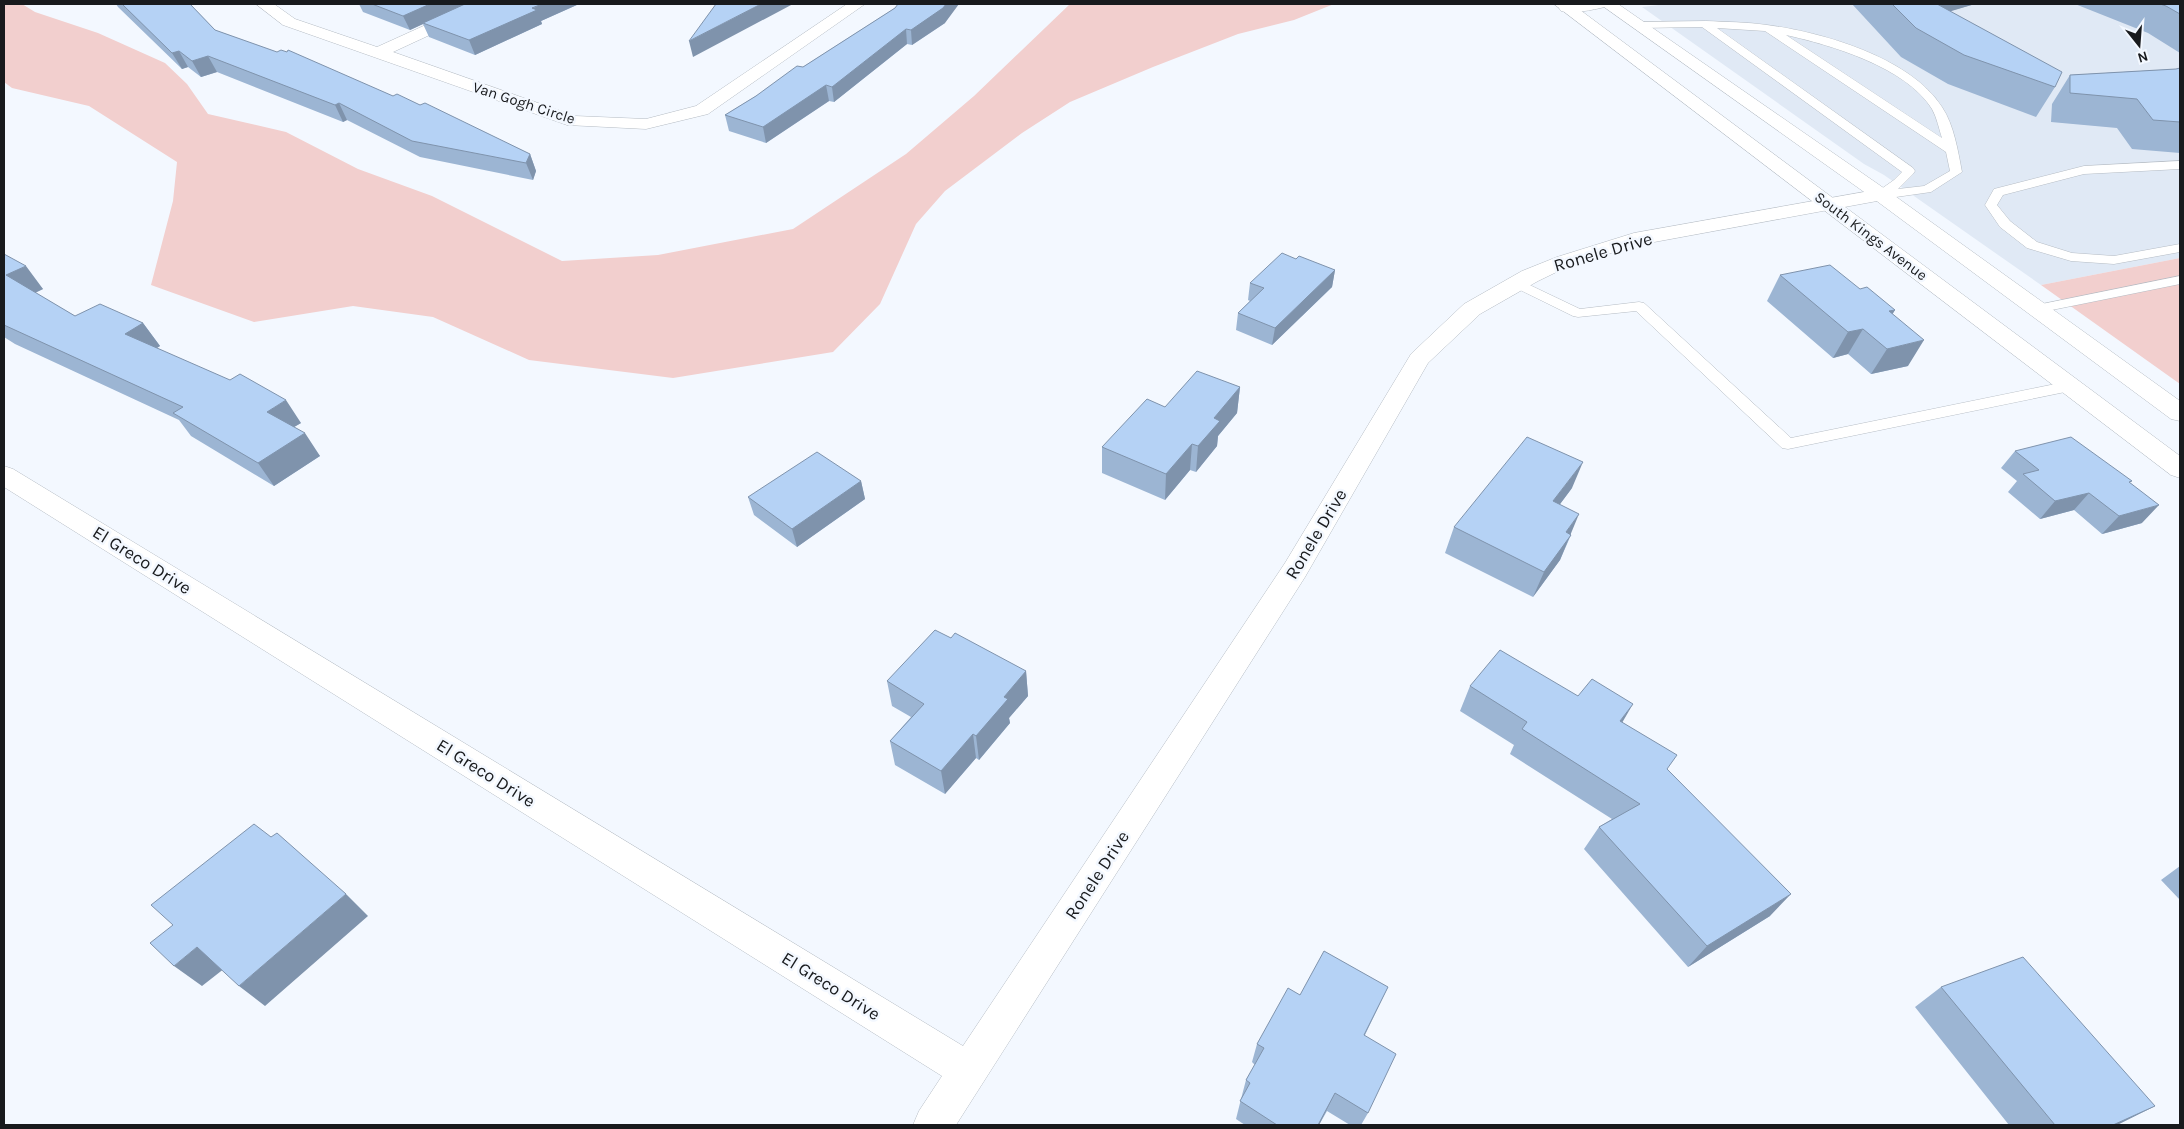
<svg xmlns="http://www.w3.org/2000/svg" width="2184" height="1129" viewBox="0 0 2184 1129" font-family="Karla,sans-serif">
<rect width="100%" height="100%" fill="#f3f8ff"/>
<!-- built -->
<path fill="#e0e9f5" d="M 1667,4 L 2180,4 L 2180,258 L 2041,285 L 1884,175 L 1864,164 L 1642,7 Z"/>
<!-- green -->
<path fill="#f2cfce" d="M 4,4 L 22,4 L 35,12 L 98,33 L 165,63 L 187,84 L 208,114 L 286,132 L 358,169 L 432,196 L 562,261 L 658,255 L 793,229 L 906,154 L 974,96 L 1070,4 L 1334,4 L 1294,20 L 1238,34 L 1153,67 L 1070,102 L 1022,133 L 945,191 L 916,224 L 880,304 L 833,352 L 673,378 L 529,360 L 433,317 L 353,306 L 254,322 L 151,285 L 173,201 L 177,162 L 89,106 L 12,88 L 4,82 Z
M 2180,258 L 2180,384 L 2041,285 Z"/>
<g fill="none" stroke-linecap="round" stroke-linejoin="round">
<defs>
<path id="lane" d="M 1706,21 C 1726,22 1747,22 1767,25 C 1821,32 1910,57 1942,107 C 1954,125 1958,151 1962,172 L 1931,192 L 1882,199 L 1877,198 L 1875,195 L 1877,192 L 1894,180 L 1902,172 L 1702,27 L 1639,28 L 1634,25 L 1639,22 ZM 1717,28 L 1765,31 L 1946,152 L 1950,171 L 1924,186 L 1898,189 L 1913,174 L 1915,171 L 1913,168 ZM 1786,35 C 1831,45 1906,67 1932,109 C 1937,118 1939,129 1942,138 Z
M 2180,161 L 2180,169 L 2084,174 L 2003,195 L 1997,205 L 2010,221 L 2037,242 L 2072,253 L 2114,256 L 2180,244 L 2180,252 L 2114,264 L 2071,261 L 2027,248 L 2000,227 L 1985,205 L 1994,189 L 2084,166 Z
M 2180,276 L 2180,284 L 2037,313 L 2030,309 L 2037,305 Z
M 1517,279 L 1580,309 L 1639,302 L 1644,303 L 1791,438 L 2070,381 L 2075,383 L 2078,386 L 2075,389 L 2070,391 L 1788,449 L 1782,448 L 1636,311 L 1578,317 L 1573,316 L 1512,286 L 1510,283 L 1512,280 Z"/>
<path id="street" d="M 256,4 L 274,4 L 295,19 L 377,47 L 472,4 L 492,4 L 490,7 L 393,52 L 575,116 L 646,119 L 696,106 L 847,4 L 865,4 L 708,114 L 646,129 L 567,125 L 283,25 Z
M 1565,4 L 1607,4 L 1605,7 C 1592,10 1574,14 1561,11 L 1559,8 Z
M 1881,189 L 1888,191 L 1891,195 L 1888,199 L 1638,245 L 1571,265 L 1538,281 L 1480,314 L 1428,363 L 1305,577 L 956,1125 L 913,1125 L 919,1111 L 942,1076 L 4,487 L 4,466 L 13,469 L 963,1046 L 1285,563 L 1411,354 L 1464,304 L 1522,271 L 1557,257 L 1634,233 Z"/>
<path id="secondary" d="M 1554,4 L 1572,4 L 2180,456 L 2180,478 L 2171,475 Z
M 1600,4 L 1618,4 L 1888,191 L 2180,401 L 2180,421 L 2171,419 L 1874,199 Z"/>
</defs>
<!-- lane casing -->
<use href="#lane" stroke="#b5bcc4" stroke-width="1"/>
<!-- street casing -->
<use href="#street" stroke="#b5bcc4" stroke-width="1"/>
<!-- secondary casing -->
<use href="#secondary" stroke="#b5bcc4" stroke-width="1"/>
<!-- lane -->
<use href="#lane" fill="#fff" fill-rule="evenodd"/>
<!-- street -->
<use href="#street" fill="#fff" fill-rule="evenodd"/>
<!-- secondary -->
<use href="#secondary" fill="#fff" fill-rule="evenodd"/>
</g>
<!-- wall -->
<path fill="#9cb5d3" d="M 116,4 L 190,4 L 215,30 L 393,96 L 420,105 L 530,154 L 536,171 L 533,180 L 420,157 L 347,120 L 343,122 L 217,72 L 201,77 L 188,67 L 182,69 L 118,7 Z
M 359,4 L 579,4 L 541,21 L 542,24 L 475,55 L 429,37 L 423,24 L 410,30 L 363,12 Z
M 1852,4 L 1975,4 L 1950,11 L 2055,87 L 2036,117 L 1948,84 L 1901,57 Z
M 2075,4 L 2180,4 L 2180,53 L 2148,33 Z
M 895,8 L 945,23 L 912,45 L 907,44 L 834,102 L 829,101 L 766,143 L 729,131 L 725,115 L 803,67 Z
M 2180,68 L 2180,153 L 2132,149 L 2117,128 L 2051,122 L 2052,104 L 2070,75 L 2176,69 Z
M 4,254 L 43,289 L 35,293 L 75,316 L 143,323 L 160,346 L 157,348 L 301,423 L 294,427 L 320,456 L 274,486 L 191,436 L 179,420 L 15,344 L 4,337 Z
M 1296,259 L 1335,270 L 1332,287 L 1272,345 L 1236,330 L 1238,313 L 1250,301 L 1248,300 L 1250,283 Z
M 1780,275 L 1860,289 L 1895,310 L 1892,314 L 1908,366 L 1871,374 L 1848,354 L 1833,358 L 1767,301 Z
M 1240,387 L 1237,413 L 1218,436 L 1217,446 L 1196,472 L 1190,470 L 1165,500 L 1102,473 L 1102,447 L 1165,407 Z
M 2015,451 L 2131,483 L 2142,523 L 2102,534 L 2074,510 L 2040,519 L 2008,492 L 2017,481 L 2001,468 Z
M 861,481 L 865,499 L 797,547 L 754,515 L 748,497 Z
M 1572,488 L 1560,504 L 1571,535 L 1560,560 L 1533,597 L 1445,553 L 1454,527 Z
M 1026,671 L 1028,696 L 1009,718 L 1010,723 L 979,760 L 976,758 L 945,794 L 895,765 L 890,741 L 911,717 L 892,706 L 887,681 Z
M 1470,686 L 1622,722 L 1667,769 L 1770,916 L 1688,967 L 1584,849 L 1599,827 L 1612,819 L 1510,754 L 1514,745 L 1460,711 Z
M 2180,866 L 2180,900 L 2161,880 Z
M 1388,987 L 1365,1035 L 1368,1113 L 1361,1125 L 1350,1125 L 1327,1111 L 1319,1125 L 1245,1125 L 1236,1119 L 1241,1099 L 1246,1080 L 1255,1065 L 1252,1062 L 1257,1044 L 1300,995 Z
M 1941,987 L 2155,1106 L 2117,1125 L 2009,1125 L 1915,1007 Z"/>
<!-- shaded-wall -->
<path fill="#7f93ac" d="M 430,4 L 468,4 L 423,23 L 423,24 L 410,30 L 403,16 Z
M 542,4 L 579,4 L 541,21 L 542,24 L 475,55 L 469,40 Z
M 761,4 L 793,4 L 693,57 L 689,41 Z
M 946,4 L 959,4 L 945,23 L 912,45 L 911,30 Z
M 1917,4 L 1975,4 L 1911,23 Z
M 906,29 L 907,44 L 834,102 L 832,87 Z
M 179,51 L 188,67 L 182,69 L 172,53 Z
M 208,56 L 217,72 L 201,77 L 192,61 Z
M 826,85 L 829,101 L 766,143 L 763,127 Z
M 339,103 L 347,120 L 343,122 L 335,105 Z
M 530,154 L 536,171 L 533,180 L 526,163 Z
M 26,266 L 43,289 L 24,298 L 6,275 Z
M 1335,270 L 1332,287 L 1272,345 L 1275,328 Z
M 1895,310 L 1880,335 L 1889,311 Z
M 143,323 L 160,346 L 142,357 L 125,334 Z
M 1863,329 L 1848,354 L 1833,358 L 1848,332 Z
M 1924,340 L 1908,366 L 1871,374 L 1887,349 Z
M 1240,387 L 1237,413 L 1218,436 L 1217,446 L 1196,472 L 1198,446 L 1214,418 Z
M 286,400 L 301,423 L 282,434 L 267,412 Z
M 305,433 L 320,456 L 274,486 L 258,463 Z
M 1192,444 L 1190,470 L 1165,500 L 1166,474 Z
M 1583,462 L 1572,488 L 1543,527 L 1553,501 Z
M 861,481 L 865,499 L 797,547 L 792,529 Z
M 2089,493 L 2074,510 L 2040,519 L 2055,501 Z
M 2159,505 L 2142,523 L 2102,534 L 2119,516 Z
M 1579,514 L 1560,560 L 1533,597 L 1544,572 L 1566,532 Z
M 1026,671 L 1028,696 L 1009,718 L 1010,723 L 979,760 L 976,736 L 1004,697 Z
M 1633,704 L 1619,728 L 1620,721 Z
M 973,734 L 976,758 L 945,794 L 941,771 Z
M 346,894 L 368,916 L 265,1006 L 239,986 Z
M 1791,894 L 1770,916 L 1688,967 L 1707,946 Z
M 197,947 L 225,968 L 202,986 L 174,966 Z
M 1335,1093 L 1319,1125 L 1318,1125 Z
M 2155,1106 L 2117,1125 L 2113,1125 Z"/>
<!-- building -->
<path fill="#b5d2f5" stroke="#7f93ac" d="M 122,4 L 190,4 L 215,30 L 277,52 L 281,50 L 287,52 L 288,50 L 393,96 L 397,94 L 420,105 L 425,103 L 530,154 L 526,163 L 412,141 L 339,103 L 335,105 L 208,56 L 192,61 L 179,51 L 172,53 Z
M 372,4 L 430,4 L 403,16 Z
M 465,4 L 542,4 L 532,8 L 537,10 L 469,40 L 423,23 Z
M 716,4 L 761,4 L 689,41 Z
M 898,4 L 946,4 L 943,8 L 911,30 L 906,29 L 832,87 L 826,85 L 763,127 L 725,115 L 756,96 L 797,66 L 803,67 L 895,8 Z
M 1892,4 L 1937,4 L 2062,72 L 2055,87 L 1964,55 L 1916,28 Z
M 2160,4 L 2180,4 L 2180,14 L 2166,6 Z
M 2180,68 L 2180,122 L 2153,120 L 2137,99 L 2070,93 L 2070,75 L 2176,69 Z
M 1282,253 L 1296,259 L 1299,256 L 1335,270 L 1275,328 L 1238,313 L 1264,288 L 1250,283 Z
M 4,254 L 26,266 L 6,275 L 75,316 L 100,304 L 143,323 L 125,334 L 230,380 L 240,374 L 286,400 L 267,412 L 305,433 L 258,463 L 173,413 L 183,407 L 4,325 Z
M 1830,265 L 1860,289 L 1867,287 L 1895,310 L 1889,311 L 1924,340 L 1887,349 L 1863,329 L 1848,332 L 1780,275 Z
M 1197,371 L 1240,387 L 1214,418 L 1220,421 L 1198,446 L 1192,444 L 1166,474 L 1102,447 L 1147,399 L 1165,407 Z
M 1527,437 L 1583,462 L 1553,501 L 1579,514 L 1566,532 L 1571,535 L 1544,572 L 1454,527 Z
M 2071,437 L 2132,481 L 2129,482 L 2159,505 L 2119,516 L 2089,493 L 2055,501 L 2023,474 L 2039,470 L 2015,451 Z
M 817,452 L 861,481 L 792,529 L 748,497 Z
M 935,630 L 951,638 L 955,633 L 1026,671 L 1004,697 L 1008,699 L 976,736 L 973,734 L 941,771 L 890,741 L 924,704 L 887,681 Z
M 1500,650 L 1578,696 L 1592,679 L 1633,704 L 1620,721 L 1677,755 L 1667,769 L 1791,894 L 1707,946 L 1599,827 L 1640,804 L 1522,729 L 1527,722 L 1470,686 Z
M 254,824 L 271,837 L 277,833 L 346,894 L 239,986 L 197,947 L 174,966 L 150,943 L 173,925 L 151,905 Z
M 1324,951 L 1388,987 L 1364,1035 L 1396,1054 L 1368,1113 L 1335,1093 L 1318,1125 L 1277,1125 L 1240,1101 L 1250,1083 L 1246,1080 L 1264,1048 L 1257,1044 L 1288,988 L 1300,995 Z
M 2023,957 L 2155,1106 L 2113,1125 L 2055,1125 L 1941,987 Z"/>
<g text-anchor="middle" stroke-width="5" stroke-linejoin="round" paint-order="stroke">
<!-- far-street labels -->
<g font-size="15" fill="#181a1d" stroke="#f3f8ff">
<text transform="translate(524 103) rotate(18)" y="5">Van Gogh Circle</text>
<text transform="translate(1871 236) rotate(37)" y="5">South Kings Avenue</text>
</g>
<!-- street labels -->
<g font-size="18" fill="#181a1d" stroke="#f3f8ff">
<text transform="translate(1603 252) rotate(-16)" y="6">Ronele Drive</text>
<text transform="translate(1316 534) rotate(-59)" y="6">Ronele Drive</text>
<text transform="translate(142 560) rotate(32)" y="6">El Greco Drive</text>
<text transform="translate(486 773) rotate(32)" y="6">El Greco Drive</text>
<text transform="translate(1097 875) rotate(-57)" y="6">Ronele Drive</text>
<text transform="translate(831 986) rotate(32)" y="6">El Greco Drive</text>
</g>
</g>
<!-- border -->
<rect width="2184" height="1129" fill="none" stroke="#181a1d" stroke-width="10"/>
<!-- north arrow -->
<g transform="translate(2139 45) rotate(163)" stroke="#f3f8ff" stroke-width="4" paint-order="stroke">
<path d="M0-4L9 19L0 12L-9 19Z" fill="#181a1d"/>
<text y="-8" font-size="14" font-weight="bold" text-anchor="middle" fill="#181a1d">N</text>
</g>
</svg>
